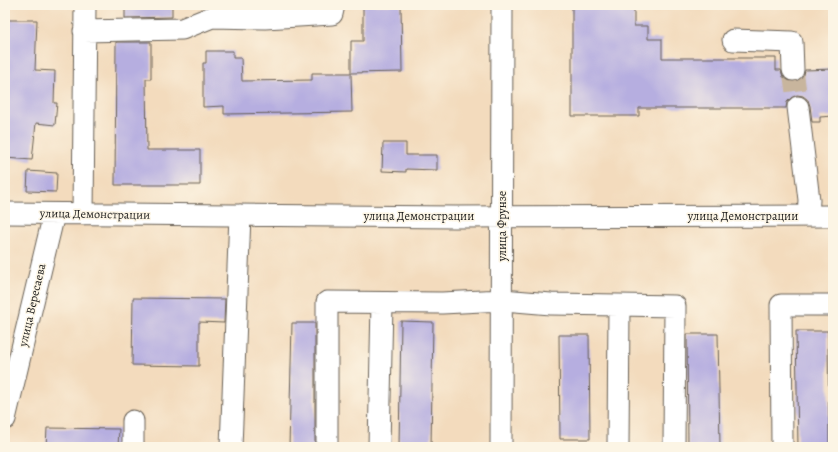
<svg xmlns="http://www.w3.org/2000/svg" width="838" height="452" viewBox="0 0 838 452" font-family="Alegreya,serif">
<rect width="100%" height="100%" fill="#fcf5e5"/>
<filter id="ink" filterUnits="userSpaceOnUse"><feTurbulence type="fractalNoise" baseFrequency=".025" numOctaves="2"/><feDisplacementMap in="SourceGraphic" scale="8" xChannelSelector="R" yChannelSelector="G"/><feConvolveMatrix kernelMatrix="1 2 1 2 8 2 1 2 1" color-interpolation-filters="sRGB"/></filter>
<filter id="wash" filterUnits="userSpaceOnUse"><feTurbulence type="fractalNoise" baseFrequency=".012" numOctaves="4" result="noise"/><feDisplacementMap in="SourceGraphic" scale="16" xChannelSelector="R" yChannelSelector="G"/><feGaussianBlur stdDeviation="0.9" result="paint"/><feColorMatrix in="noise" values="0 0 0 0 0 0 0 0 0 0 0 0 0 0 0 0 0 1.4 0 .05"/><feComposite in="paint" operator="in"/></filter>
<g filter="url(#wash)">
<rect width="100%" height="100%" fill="#f3dbbd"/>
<g id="blocks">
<!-- building -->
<path fill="#b6aee0" d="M 125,5 L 172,5 L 172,17 L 125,18 Z
M 363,5 L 401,5 L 402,72 L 351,73 L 351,41 L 363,41 Z
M 572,5 L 634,5 L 634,26 L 648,26 L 648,39 L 662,39 L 662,58 L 776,58 L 776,70 L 781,70 L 783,77 L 788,81 L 793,82 L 800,80 L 804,75 L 805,70 L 833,69 L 833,116 L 820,117 L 820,122 L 812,122 L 810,106 L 808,100 L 803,96 L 797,95 L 791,98 L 787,102 L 786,108 L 639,108 L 639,116 L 572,116 Z
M 5,20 L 37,20 L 35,70 L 55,71 L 54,103 L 57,103 L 55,125 L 36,123 L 32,160 L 5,158 Z
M 116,42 L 151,42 L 151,79 L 146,79 L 147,150 L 200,150 L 200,185 L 115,185 Z
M 206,51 L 233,51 L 233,58 L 241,58 L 242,81 L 312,80 L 312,73 L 351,73 L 352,112 L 224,114 L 224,106 L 203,107 L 203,63 L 206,63 Z
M 383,143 L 406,143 L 406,155 L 437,155 L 437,170 L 406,169 L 406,172 L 382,171 Z
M 28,171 L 57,173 L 56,192 L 27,191 Z
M 133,298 L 225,299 L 224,323 L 199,322 L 199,366 L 132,365 Z
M 401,321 L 433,322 L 431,447 L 399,447 Z
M 292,323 L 315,323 L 315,447 L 289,447 Z
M 796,331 L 828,331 L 829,447 L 798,447 Z
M 687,334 L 718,334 L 720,447 L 688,447 Z
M 559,335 L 589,335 L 590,439 L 560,439 Z
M 47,428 L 119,429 L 118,447 L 46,447 Z"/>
</g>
</g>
<g filter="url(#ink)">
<use href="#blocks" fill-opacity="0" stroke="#675f54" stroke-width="1"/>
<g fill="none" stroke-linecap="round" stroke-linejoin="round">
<!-- minor-tunnel -->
<path stroke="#c8b59d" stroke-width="21" stroke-dasharray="21 10" stroke-linecap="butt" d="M 793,70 L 798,107"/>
<defs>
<path id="minor" d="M 84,31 L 182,29 L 212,17 L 265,18 L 332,14 L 334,5
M 733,40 L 792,42 L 793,70
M 798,107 L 809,200 L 808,216
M 5,213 L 455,217 L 833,216
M 83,214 L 85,5
M 619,305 L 675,306 L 674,447
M 5,419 L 54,214
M 133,447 L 133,421
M 231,447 L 240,215
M 327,447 L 327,302 L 442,303 L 502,300 L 551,304 L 619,305 L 618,447
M 379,447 L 382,303
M 501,447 L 502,5
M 782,447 L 781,305 L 833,305"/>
</defs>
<!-- minor casing -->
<use href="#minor" stroke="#675f54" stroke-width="23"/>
<!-- minor -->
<use href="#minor" stroke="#fff" stroke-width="21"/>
</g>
</g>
<g text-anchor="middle" stroke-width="3" stroke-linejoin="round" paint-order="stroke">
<!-- street labels -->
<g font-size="12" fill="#1c1c1c" stroke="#fcf5e5">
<text transform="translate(95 214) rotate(1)" y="4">улица Демонстрации</text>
<text x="419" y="220">улица Демонстрации</text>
<text x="743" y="220">улица Демонстрации</text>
<text transform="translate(502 226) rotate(-90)" y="4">улица Фрунзе</text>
<text transform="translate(32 305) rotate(-77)" y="4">улица Вересаева</text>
</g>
</g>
<!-- margin -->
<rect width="838" height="452" fill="none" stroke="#fcf5e5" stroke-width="20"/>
</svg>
